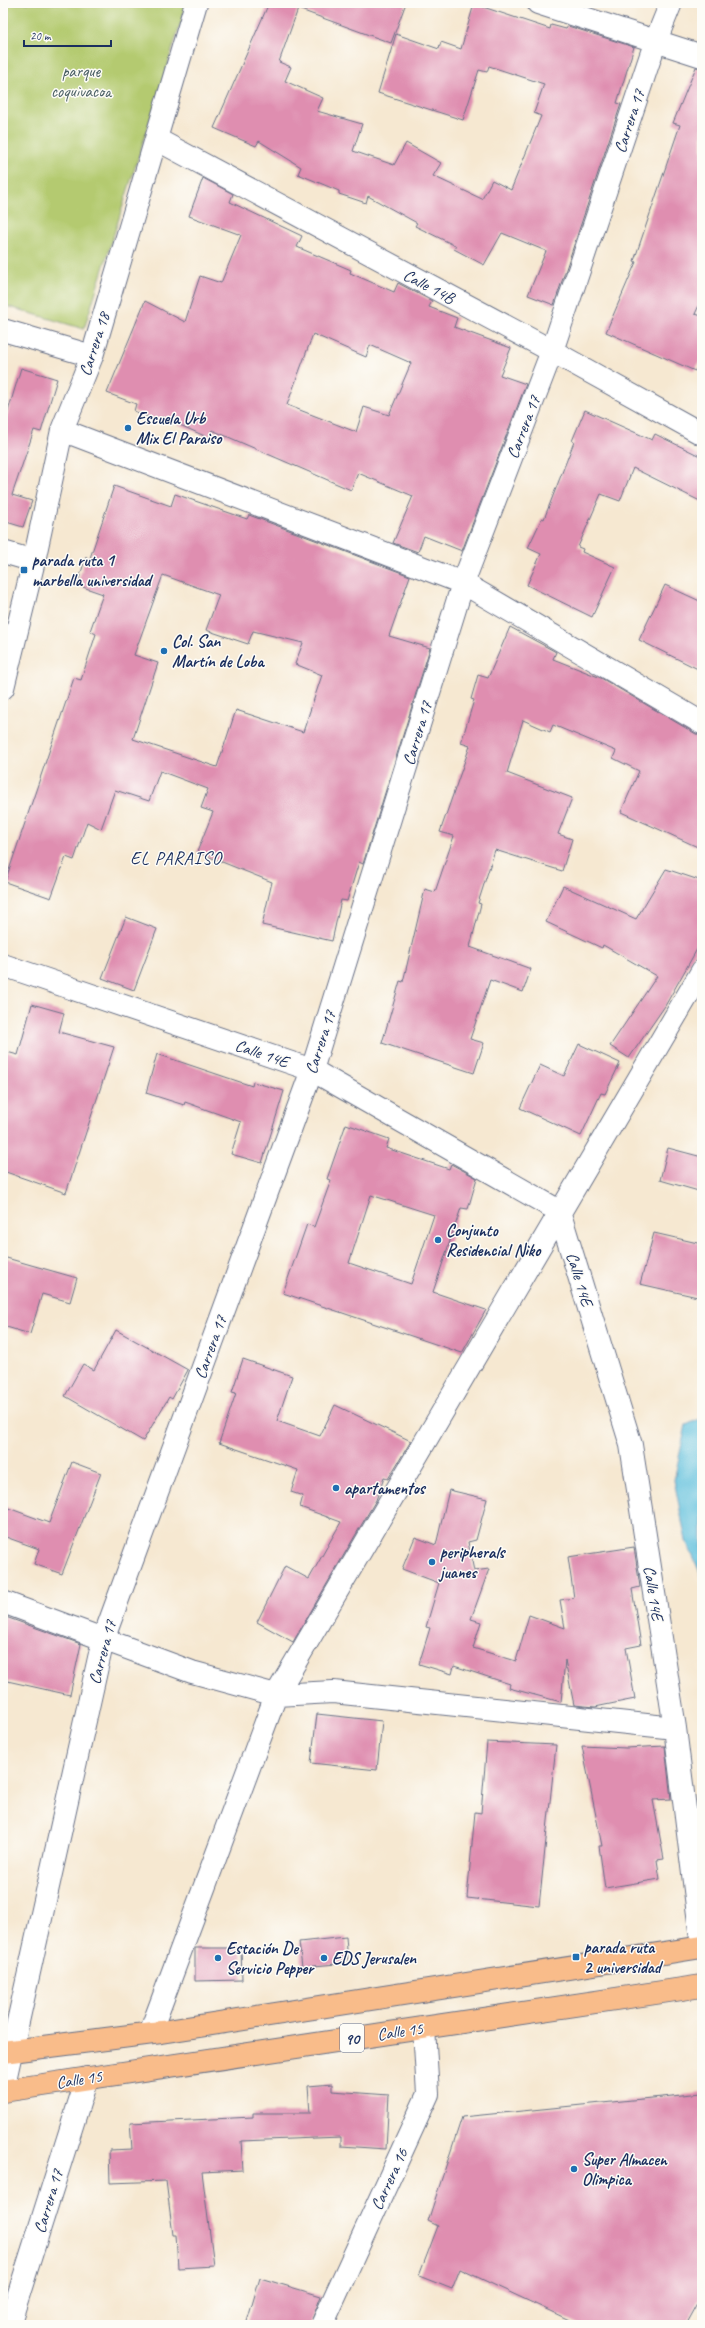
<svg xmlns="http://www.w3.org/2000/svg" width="705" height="2328" viewBox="0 0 705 2328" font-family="Caveat,sans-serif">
<rect width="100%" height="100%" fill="#fdfcf7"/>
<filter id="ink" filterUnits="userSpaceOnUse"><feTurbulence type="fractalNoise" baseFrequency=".025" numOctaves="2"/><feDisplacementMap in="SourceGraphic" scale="8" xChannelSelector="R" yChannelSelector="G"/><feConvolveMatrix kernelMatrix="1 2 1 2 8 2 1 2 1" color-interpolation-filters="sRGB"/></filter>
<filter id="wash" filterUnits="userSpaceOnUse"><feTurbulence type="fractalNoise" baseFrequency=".012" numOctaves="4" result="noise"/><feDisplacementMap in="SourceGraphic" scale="16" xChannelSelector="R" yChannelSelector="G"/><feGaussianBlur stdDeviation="0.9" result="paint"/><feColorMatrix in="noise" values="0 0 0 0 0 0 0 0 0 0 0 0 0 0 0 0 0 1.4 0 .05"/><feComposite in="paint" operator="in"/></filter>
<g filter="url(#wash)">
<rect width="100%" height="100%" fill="#f6e8d1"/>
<!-- green -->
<path fill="#b4ca6f" stroke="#687c66" d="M 3,3 L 187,3 L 84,329 L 3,305 Z"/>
<!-- water -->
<path fill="#5ec0dd" stroke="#3c789e" d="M 702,1418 L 702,1577 L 686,1541 L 674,1480 L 686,1425 Z"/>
<g id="blocks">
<!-- building -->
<path fill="#df8eb0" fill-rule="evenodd" d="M 269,3 L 406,3 L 391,43 L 298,9 L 279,62 L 291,67 L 285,81 L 323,98 L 317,111 L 362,124 L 353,151 L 394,165 L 406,143 L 441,163 L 433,176 L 482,199 L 492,180 L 511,190 L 541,116 L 534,113 L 544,84 L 489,66 L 487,72 L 479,70 L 463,120 L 378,93 L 396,34 L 439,49 L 441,42 L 461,49 L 474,4 L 550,29 L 551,25 L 566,29 L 568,26 L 634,47 L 617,103 L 621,104 L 554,305 L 528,295 L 546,251 L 502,233 L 484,265 L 454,249 L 456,246 L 415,226 L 417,223 L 368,196 L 366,203 L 339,194 L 339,191 L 298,174 L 301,167 L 259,141 L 256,146 L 214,128 Z
M 696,67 L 702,68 L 702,299 L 695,314 L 702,316 L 702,356 L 695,371 L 606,332 L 636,262 L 634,261 L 680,125 L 673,123 Z
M 203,178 L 233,194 L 230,202 L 302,236 L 297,247 L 351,270 L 350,273 L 394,292 L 398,283 L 432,301 L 429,307 L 457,318 L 454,327 L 511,348 L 500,375 L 526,384 L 462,551 L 424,536 L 418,552 L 393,543 L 413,496 L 358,473 L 351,490 L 212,430 L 209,438 L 162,417 L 160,422 L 134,411 L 136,404 L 107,393 L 145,301 L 185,322 L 200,276 L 221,283 L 241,235 L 189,216 ZM 313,334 L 366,357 L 370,345 L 411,363 L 389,415 L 364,407 L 356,432 L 287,405 Z
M 21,368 L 57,379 L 41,432 L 34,430 L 12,495 L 32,501 L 23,527 L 3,521 L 3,428 Z
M 585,410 L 652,440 L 655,434 L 702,457 L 702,502 L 633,468 L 620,501 L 601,494 L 578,547 L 583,549 L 582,552 L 615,567 L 592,617 L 527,585 L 541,554 L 528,548 L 542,518 L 544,519 L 574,442 L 572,441 Z
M 114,486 L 171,506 L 175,494 L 247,519 L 249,515 L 410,576 L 389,636 L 430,648 L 363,864 L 359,862 L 347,901 L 341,900 L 332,941 L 262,925 L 272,882 L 197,852 L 213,812 L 201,808 L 208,789 L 160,771 L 149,801 L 115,790 L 101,829 L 87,822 L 74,860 L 66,857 L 51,898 L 5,882 L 74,678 L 81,680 L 96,634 L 90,631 L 103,594 L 77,585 L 86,557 L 90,558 ZM 163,575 L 219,595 L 206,630 L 248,644 L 253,631 L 303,643 L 295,664 L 322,675 L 303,732 L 236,710 L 217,767 L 133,739 L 158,663 L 134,655 Z
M 665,585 L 702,602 L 702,671 L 639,640 Z
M 510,627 L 556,652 L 553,659 L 601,678 L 696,734 L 702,735 L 702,849 L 621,812 L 639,771 L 613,758 L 616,751 L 553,725 L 550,732 L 523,720 L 507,773 L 572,798 L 558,834 L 572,839 L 562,871 L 495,850 L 478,903 L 481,904 L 470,947 L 531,969 L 523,992 L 490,980 L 470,1039 L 484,1043 L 474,1073 L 382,1043 L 400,981 L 403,982 L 425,889 L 435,892 L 454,836 L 440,832 L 470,746 L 461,743 L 474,700 L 471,699 L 478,675 L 488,678 Z
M 666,869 L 702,881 L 702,934 L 698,940 L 701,942 L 665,1006 L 629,1058 L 610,1046 L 657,976 L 603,945 L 602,948 L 546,922 L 563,886 L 636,919 Z
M 126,917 L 157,929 L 134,990 L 102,978 Z
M 32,1004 L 64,1013 L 59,1032 L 114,1047 L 66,1193 L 3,1171 L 3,1051 L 18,1055 Z
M 579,1044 L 620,1063 L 605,1094 L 601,1093 L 581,1136 L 520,1108 L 540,1065 L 564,1076 Z
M 157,1054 L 252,1086 L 253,1082 L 284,1091 L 262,1163 L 231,1154 L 241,1122 L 185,1102 L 184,1105 L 146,1093 Z
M 346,1124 L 389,1139 L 386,1148 L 449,1169 L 451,1164 L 477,1178 L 468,1209 L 461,1208 L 433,1292 L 486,1310 L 462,1353 L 283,1293 L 307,1224 L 314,1227 L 331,1180 L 327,1179 ZM 371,1195 L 434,1215 L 411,1284 L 349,1263 Z
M 668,1148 L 702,1157 L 702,1192 L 660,1180 Z
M 654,1233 L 702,1244 L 702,1298 L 640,1284 Z
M 3,1257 L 77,1278 L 70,1302 L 42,1294 L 30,1334 L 3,1326 Z
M 116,1330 L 188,1370 L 172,1399 L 169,1397 L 143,1441 L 65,1396 L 83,1364 L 94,1370 Z
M 243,1359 L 292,1376 L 277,1421 L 320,1436 L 335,1405 L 411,1441 L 388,1479 L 384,1478 L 376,1500 L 293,1642 L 257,1622 L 285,1566 L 309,1579 L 341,1522 L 300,1507 L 303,1496 L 291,1492 L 298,1470 L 219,1443 L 236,1393 L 232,1392 Z
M 72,1462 L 101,1473 L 62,1574 L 34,1564 L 39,1549 L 3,1536 L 3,1506 L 49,1523 Z
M 449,1490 L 487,1499 L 476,1540 L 468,1542 L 474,1571 L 489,1569 L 471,1619 L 481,1622 L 473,1648 L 516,1661 L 529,1615 L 565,1628 L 560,1600 L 574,1598 L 568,1557 L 634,1547 L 640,1587 L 632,1589 L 641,1645 L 626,1648 L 635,1699 L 595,1707 L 574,1705 L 565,1660 L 561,1702 L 509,1688 L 510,1684 L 454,1666 L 452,1674 L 419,1664 L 430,1628 L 426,1627 L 439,1583 L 402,1569 L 415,1537 L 436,1545 Z
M 3,1616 L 81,1644 L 70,1695 L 3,1680 Z
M 317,1714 L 382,1721 L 377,1770 L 311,1763 Z
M 487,1742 L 556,1745 L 539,1906 L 467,1898 L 475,1812 L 481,1813 Z
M 582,1746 L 626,1748 L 665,1746 L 671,1799 L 653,1800 L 664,1859 L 657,1860 L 660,1879 L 605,1888 L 599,1846 L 602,1846 Z
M 346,1937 L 348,1963 L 302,1967 L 299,1942 Z
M 195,1948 L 241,1948 L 242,1980 L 195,1981 Z
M 332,2084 L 332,2091 L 389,2095 L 386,2149 L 341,2146 L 341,2137 L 241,2141 L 243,2170 L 202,2172 L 214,2266 L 178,2268 L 176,2235 L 173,2235 L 166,2181 L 110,2183 L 109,2150 L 132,2149 L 130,2123 L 253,2117 L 253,2113 L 310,2113 L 308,2086 Z
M 702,2093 L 702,2296 L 686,2325 L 580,2325 L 460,2269 L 452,2289 L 419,2276 L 438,2226 L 428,2221 L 462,2117 Z
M 260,2278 L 321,2296 L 310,2325 L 246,2325 Z"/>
</g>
</g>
<g filter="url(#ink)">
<use href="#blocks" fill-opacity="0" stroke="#687086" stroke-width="1"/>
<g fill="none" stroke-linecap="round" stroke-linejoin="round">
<defs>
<path id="minor" d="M 538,3 L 702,56
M 156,139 L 552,351 L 702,434
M 3,330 L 92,356
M 62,430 L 463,583 L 702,723
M 3,552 L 34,561
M 3,688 L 34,561 L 62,430 L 92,356 L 196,3
M 3,965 L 312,1070 L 559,1211 L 631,1445 L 675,1728 L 702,1947
M 3,1602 L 192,1672 L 276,1695 L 333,1692 L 675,1728
M 150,2033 L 276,1695 L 702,971
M 3,2089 L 103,1640 L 312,1070 L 463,583 L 552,351 L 656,40 L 671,3
M 9,2325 L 87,2078
M 322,2325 L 428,2094 L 424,2028"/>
<path id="trunk" d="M 3,2052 L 161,2032 L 702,1947
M 3,2091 L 702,1986"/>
</defs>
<!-- minor casing -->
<use href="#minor" stroke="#687086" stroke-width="24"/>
<!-- trunk casing -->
<use href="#trunk" stroke="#687086" stroke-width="24"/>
<!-- minor -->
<use href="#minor" stroke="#fff" stroke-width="22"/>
<!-- trunk -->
<use href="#trunk" stroke="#f9bc8a" stroke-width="22"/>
</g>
</g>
<!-- markers -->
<g fill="#1f6fb2" stroke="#fdfcf7" stroke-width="1.5">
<circle cx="128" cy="428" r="4"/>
<rect x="20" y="566" width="8" height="8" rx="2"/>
<circle cx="164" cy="651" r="4"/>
<circle cx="438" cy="1240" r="4"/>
<circle cx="336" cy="1488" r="4"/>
<circle cx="432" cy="1562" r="4"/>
<rect x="572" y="1953" width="8" height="8" rx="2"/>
<circle cx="218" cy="1958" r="4"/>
<circle cx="324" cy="1958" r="4"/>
<circle cx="574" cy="2169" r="4"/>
</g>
<g text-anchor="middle" stroke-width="3" stroke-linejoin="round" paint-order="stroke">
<!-- shield labels -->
<rect fill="#fdfcf7" stroke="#5f6c8c" stroke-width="1" x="340" y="2024" width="24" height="28" rx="3"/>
<g font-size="16" font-weight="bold" fill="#1b2f5e">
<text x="352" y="2044">90</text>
</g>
<!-- park labels -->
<g font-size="17" fill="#495e63" stroke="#fdfcf7">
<text x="81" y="77">parque<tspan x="81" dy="20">coquivacoa</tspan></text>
</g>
<!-- street labels -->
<g font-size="17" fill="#1b2f5e" stroke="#fdfcf7">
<text transform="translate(629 121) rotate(-72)" y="6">Carrera 17</text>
<text transform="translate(429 286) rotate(28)" y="6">Calle 14B</text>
<text transform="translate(94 344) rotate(-72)" y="6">Carrera 18</text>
<text transform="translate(523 427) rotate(-69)" y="6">Carrera 17</text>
<text transform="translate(417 733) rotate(-73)" y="6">Carrera 17</text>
<text transform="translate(320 1042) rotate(-72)" y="6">Carrera 17</text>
<text transform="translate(262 1053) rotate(19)" y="6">Calle 14E</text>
<text transform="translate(580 1279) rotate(73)" y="6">Calle 14E</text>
<text transform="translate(210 1347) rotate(-70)" y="6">Carrera 17</text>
<text transform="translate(654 1593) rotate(81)" y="6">Calle 14E</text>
<text transform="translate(102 1652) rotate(-75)" y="6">Carrera 17</text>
<text transform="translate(400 2031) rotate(-8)" y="6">Calle 15</text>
<text transform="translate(79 2079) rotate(-9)" y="6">Calle 15</text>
<text transform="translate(389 2179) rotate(-65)" y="6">Carrera 16</text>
<text transform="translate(48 2201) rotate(-73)" y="6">Carrera 17</text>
</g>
<!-- poi labels -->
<g font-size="17" font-weight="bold" fill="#1b2f5e" stroke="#fdfcf7" text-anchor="start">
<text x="136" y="424">Escuela Urb<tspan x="136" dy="20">Mix El Paraiso</tspan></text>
<text x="32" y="566">parada ruta 1<tspan x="32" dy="20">marbella universidad</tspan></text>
<text x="172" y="647">Col. San<tspan x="172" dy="20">Martín de Loba</tspan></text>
<text x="446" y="1236">Conjunto<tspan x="446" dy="20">Residencial Niko</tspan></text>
<text x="344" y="1494">apartamentos</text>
<text x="440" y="1558">peripherals<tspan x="440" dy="20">juanes</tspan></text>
<text x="584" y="1953">parada ruta<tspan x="584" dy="20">2 universidad</tspan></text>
<text x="226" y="1954">Estación De<tspan x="226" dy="20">Servicio Pepper</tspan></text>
<text x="332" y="1964">EDS Jerusalen</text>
<text x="582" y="2165">Super Almacen<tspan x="582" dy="20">Olimpica</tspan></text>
</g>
<!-- neighbourhood labels -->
<g font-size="18" letter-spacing="1" fill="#1b2f5e" stroke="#fdfcf7">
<text x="176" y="864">EL PARAISO</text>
</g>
</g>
<!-- margin -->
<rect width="705" height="2328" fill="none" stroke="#fdfcf7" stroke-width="16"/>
<!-- scale -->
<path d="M24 40v6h87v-6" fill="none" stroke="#1b2f5e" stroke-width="2"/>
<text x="30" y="40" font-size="12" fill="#1b2f5e" stroke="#fdfcf7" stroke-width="3" paint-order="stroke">20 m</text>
</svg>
